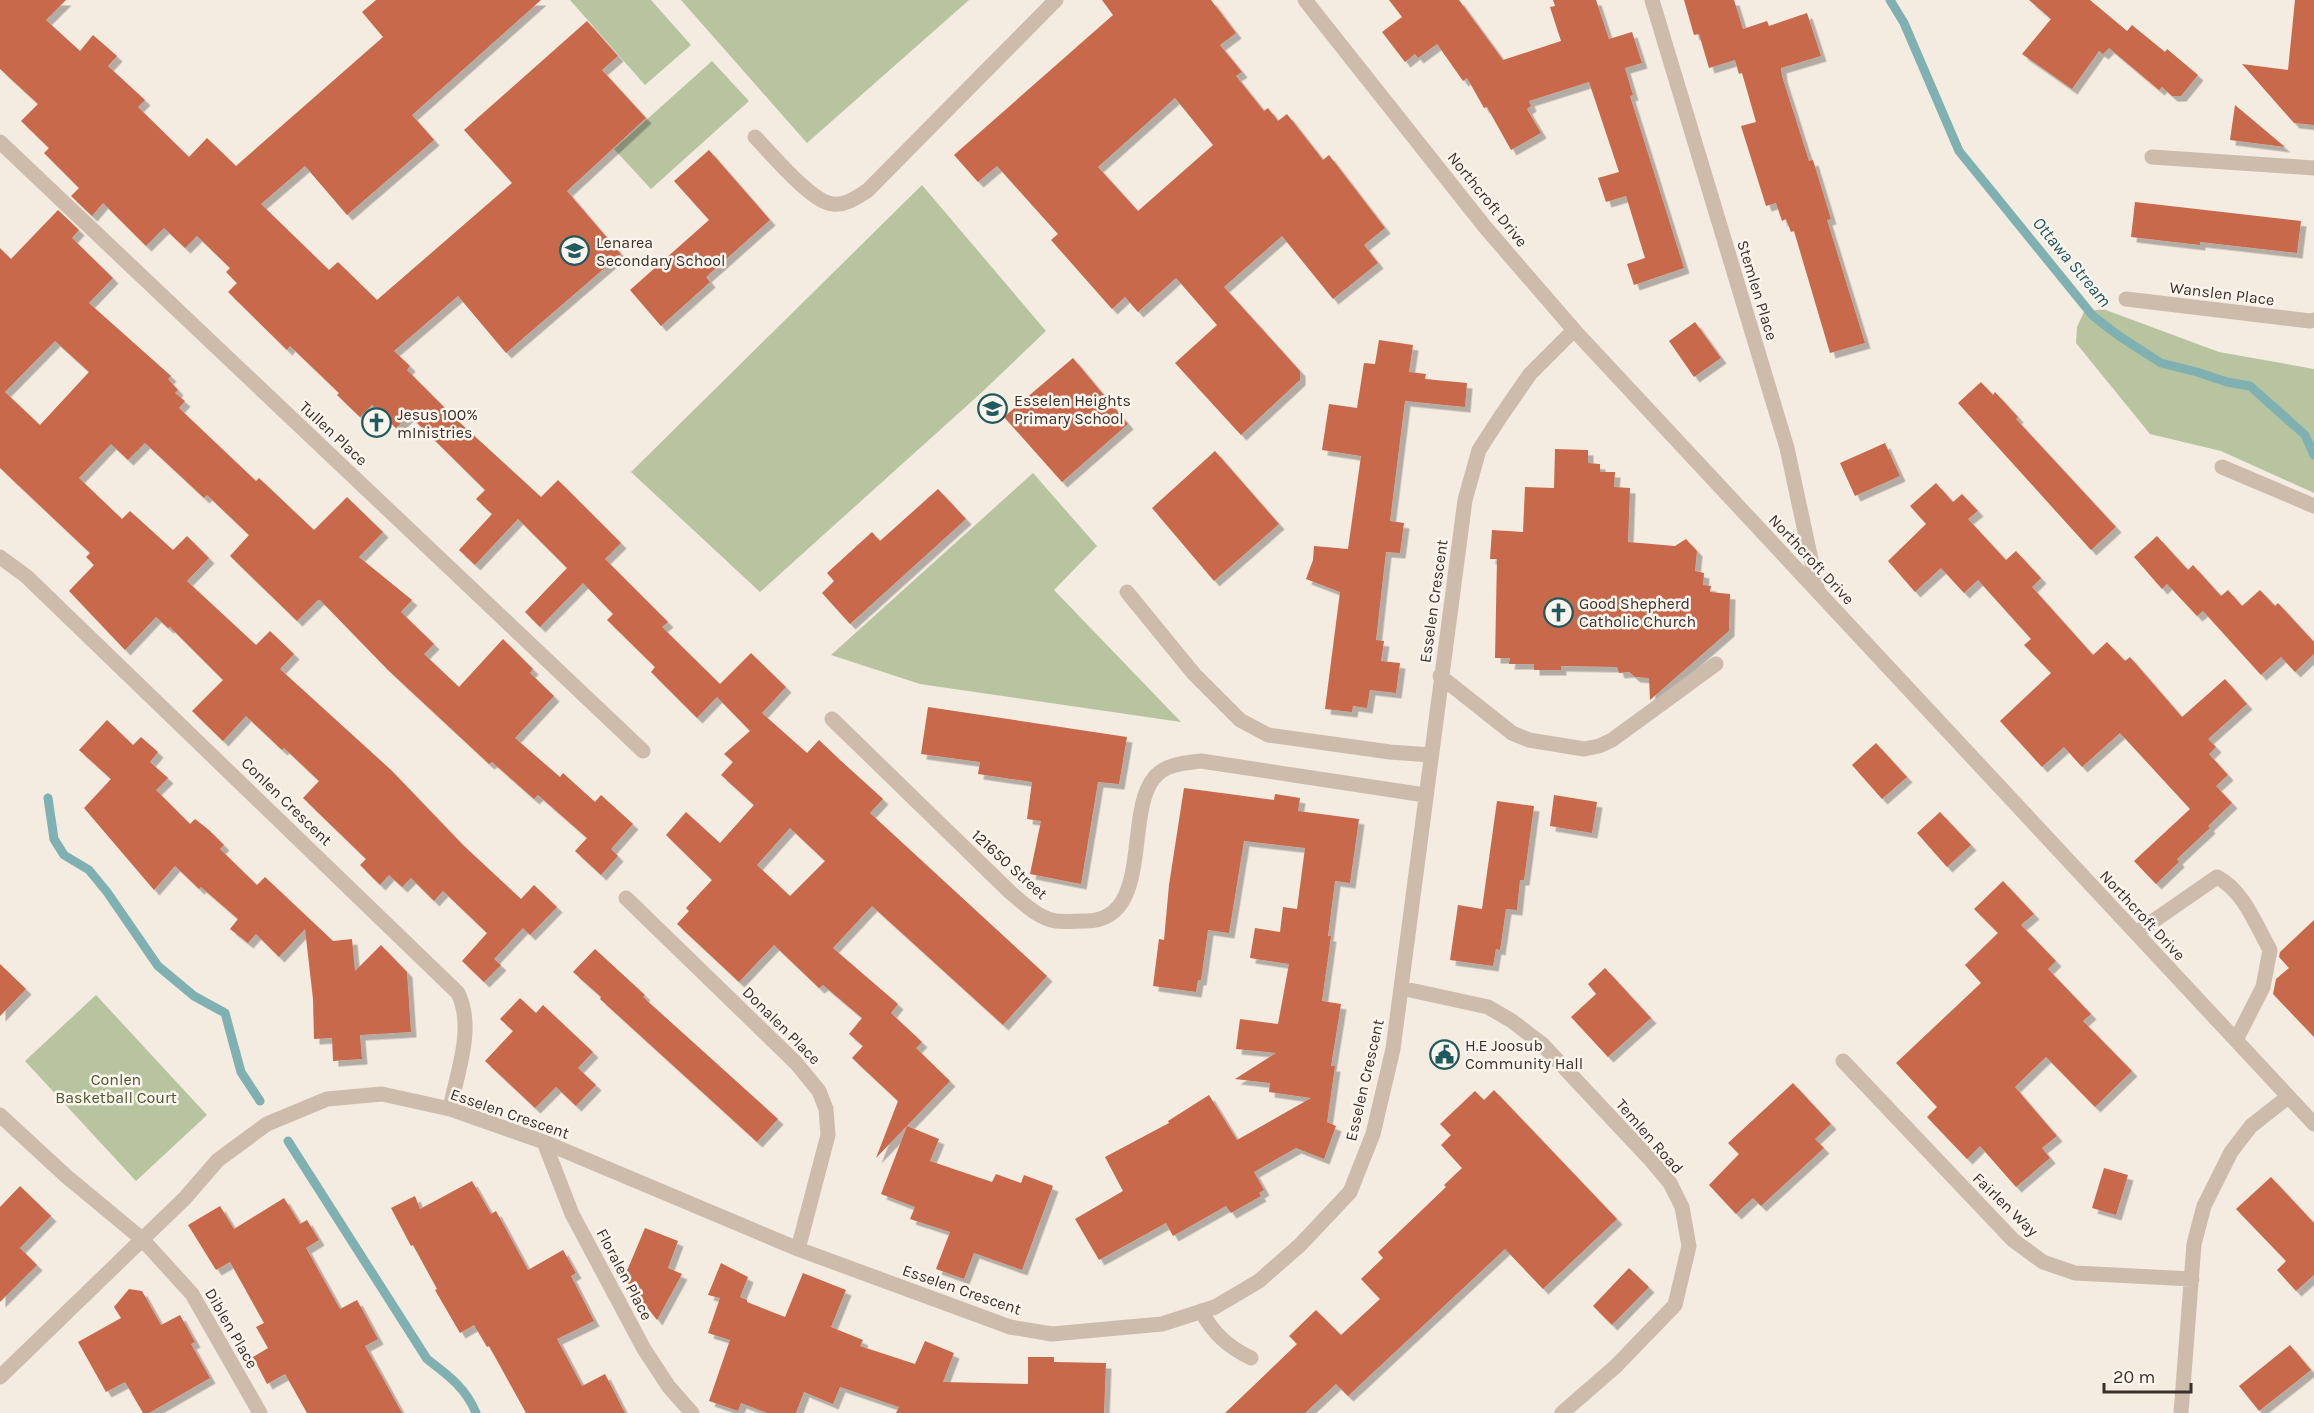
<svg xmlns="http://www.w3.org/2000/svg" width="2314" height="1413" viewBox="0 0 2314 1413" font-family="Karla,sans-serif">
<defs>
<filter id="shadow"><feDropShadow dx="5.5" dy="5.5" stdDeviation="0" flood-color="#0004"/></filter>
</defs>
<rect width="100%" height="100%" fill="#f4ebe1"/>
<!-- green -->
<path fill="#b8c4a0" d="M 570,0 L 651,0 L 691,45 L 645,85 Z
M 681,0 L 969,0 L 807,143 Z
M 712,61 L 749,101 L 651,189 L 614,149 Z
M 922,185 L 1046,331 L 981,393 L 760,592 L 631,472 Z
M 2103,309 L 2219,352 L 2314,369 L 2314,493 L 2221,451 L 2150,434 L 2076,343 L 2077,327 L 2084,312 Z
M 1033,473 L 1097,546 L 1054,590 L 1181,722 L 920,684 L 831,655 Z
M 96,995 L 207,1115 L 136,1181 L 25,1061 Z"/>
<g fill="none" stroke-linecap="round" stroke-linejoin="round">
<!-- stream -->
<path stroke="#7fb0b2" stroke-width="9" d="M 1890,0 L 1904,23 L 1959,151 L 2093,316 L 2119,336 L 2161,363 L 2197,372 L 2227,382 L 2250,386 L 2305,435 L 2314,455
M 48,798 L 54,839 L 64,855 L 89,870 L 107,892 L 158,966 L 194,996 L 225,1013 L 241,1072 L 260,1101
M 288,1141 L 427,1359 C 448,1375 466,1388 476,1413"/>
</g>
<!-- building -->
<path fill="#c8694b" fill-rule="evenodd" filter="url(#shadow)" d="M 0,0 L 66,0 L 46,20 L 80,51 L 93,35 L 117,56 L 108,66 L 145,100 L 138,107 L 189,157 L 207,138 L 236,166 L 383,37 L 362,12 L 376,0 L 541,0 L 412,115 L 434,140 L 347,215 L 305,166 L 261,204 L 329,270 L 338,262 L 377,300 L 512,183 L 464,130 L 587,21 L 618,56 L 602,70 L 646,118 L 567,191 L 621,254 L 506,353 L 458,296 L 394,351 L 410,366 L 407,370 L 457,420 L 541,497 L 558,480 L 621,543 L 605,559 L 668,622 L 662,627 L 720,684 L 751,653 L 786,687 L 762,713 L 807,753 L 819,740 L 840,760 L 883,799 L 870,813 L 1047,976 L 1003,1025 L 872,906 L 833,948 L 898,1004 L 891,1013 L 922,1042 L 916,1048 L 950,1081 L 876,1158 L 898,1101 L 852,1058 L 863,1046 L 849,1034 L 862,1018 L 823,985 L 819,988 L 774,945 L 739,982 L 677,924 L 689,911 L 686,908 L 712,880 L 666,835 L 686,812 L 720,843 L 754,805 L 721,775 L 733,762 L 724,754 L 750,731 L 717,697 L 697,718 L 651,672 L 655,667 L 607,620 L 613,614 L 583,583 L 540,627 L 525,612 L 567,568 L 518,519 L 475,565 L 459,550 L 492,514 L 476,499 L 485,490 L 409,415 L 396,428 L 372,405 L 360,417 L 337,395 L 339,393 L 290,346 L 287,350 L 228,292 L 237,283 L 226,272 L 230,268 L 197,236 L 185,248 L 164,228 L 146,246 L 103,203 L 92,216 L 71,196 L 79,188 L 44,153 L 49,148 L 21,121 L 38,104 L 0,69 ZM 790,828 L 825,861 L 790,896 L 757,865 Z
M 1102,0 L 1211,0 L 1236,33 L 1220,45 L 1242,72 L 1236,76 L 1264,111 L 1268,108 L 1278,121 L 1287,114 L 1323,160 L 1329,155 L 1385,228 L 1364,245 L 1378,263 L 1333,299 L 1282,236 L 1224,287 L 1300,371 L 1300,380 L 1241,435 L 1175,363 L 1217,325 L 1176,278 L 1138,312 L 1125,297 L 1112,309 L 1051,240 L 1058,234 L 997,166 L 978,182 L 954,155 L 1113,15 ZM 1175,98 L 1213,145 L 1138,211 L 1098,167 Z
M 1389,0 L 1459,0 L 1503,60 L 1561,41 L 1550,7 L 1555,6 L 1553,0 L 1596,0 L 1609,39 L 1632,32 L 1642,63 L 1625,68 L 1633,95 L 1630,96 L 1684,268 L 1634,285 L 1627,264 L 1645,258 L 1626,196 L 1606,202 L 1598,178 L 1619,172 L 1589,82 L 1529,101 L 1531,106 L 1527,109 L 1541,133 L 1511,150 L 1487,107 L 1484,108 L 1467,78 L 1463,81 L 1437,44 L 1418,58 L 1415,54 L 1405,62 L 1382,32 L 1402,17 Z
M 1684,0 L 1734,0 L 1743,29 L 1767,21 L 1769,26 L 1807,13 L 1821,56 L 1781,68 L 1782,76 L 1809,161 L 1813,160 L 1831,219 L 1827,220 L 1865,343 L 1830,353 L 1794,231 L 1791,232 L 1786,219 L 1782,221 L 1776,203 L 1766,206 L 1741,126 L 1756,122 L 1742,73 L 1739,74 L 1735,60 L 1709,68 L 1699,34 L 1694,35 Z
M 2029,0 L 2090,0 L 2127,31 L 2132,25 L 2165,52 L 2167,49 L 2198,75 L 2181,96 L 2172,96 L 2162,87 L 2159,90 L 2109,48 L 2103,54 L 2099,51 L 2072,89 L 2022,54 L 2051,19 Z
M 2295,0 L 2314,0 L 2314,125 L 2294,123 L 2242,64 L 2288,70 Z
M 2235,105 L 2285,147 L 2230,140 Z
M 709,150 L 770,220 L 706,277 L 710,282 L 661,326 L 630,290 L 709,220 L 674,181 Z
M 2135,202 L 2301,221 L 2297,253 L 2200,242 L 2200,245 L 2131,237 Z
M 58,210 L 79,230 L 72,238 L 113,278 L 89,303 L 171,376 L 168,379 L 178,390 L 175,393 L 185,401 L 179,408 L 256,481 L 259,478 L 314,530 L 347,497 L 383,532 L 359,557 L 412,600 L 401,612 L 434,644 L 424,654 L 459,687 L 503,639 L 533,669 L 530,673 L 554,696 L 515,738 L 560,777 L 563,773 L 595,802 L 601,795 L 633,824 L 611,849 L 618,856 L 601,875 L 575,851 L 587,838 L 538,795 L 534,799 L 492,762 L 489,764 L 388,670 L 320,600 L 318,600 L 297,621 L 230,556 L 249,535 L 207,495 L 204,498 L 145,443 L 128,460 L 111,444 L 79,478 L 122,519 L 130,511 L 173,550 L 187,536 L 209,558 L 187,581 L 256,645 L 270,631 L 294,654 L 280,669 L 391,770 L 463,845 L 521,899 L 534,885 L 557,907 L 530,935 L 523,928 L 494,959 L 501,965 L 484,982 L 462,961 L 487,933 L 443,891 L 434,901 L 411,878 L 402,887 L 389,875 L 380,885 L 360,865 L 366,859 L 303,798 L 319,781 L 284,748 L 282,750 L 246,716 L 223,741 L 192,711 L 223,680 L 170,627 L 168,628 L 156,617 L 125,650 L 69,591 L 94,565 L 86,557 L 90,553 L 0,468 L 0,248 L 11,259 ZM 55,341 L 89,372 L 40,425 L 5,392 Z
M 1695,322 L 1721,358 L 1694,377 L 1669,341 Z
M 1379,340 L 1413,345 L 1409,372 L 1426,374 L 1425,379 L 1467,383 L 1465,407 L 1405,401 L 1390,521 L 1404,523 L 1400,553 L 1386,552 L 1376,640 L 1384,641 L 1381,661 L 1400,663 L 1396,693 L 1370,690 L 1367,708 L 1353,706 L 1352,712 L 1325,709 L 1340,592 L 1306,579 L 1313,560 L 1314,546 L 1348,549 L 1361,456 L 1322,450 L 1329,404 L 1357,408 L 1364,363 L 1375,364 Z
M 1073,358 L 1128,424 L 1062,482 L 1004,417 Z
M 1981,382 L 1993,395 L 1995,392 L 2018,417 L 2016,419 L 2116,527 L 2091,550 L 1958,403 Z
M 1885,443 L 1900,476 L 1855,496 L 1840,463 Z
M 1555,449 L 1588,450 L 1588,463 L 1600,464 L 1600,472 L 1615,472 L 1614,487 L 1630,488 L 1628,542 L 1675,546 L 1686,539 L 1697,551 L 1695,571 L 1704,573 L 1703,585 L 1711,586 L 1710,592 L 1730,594 L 1729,631 L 1650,700 L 1649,678 L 1635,677 L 1629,672 L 1619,673 L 1617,667 L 1561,666 L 1561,670 L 1534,670 L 1534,664 L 1509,664 L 1510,658 L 1495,658 L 1497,559 L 1490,559 L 1492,530 L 1523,532 L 1525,487 L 1554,488 Z
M 1215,451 L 1279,524 L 1214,581 L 1152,508 Z
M 1936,483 L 1953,502 L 1962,494 L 1978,511 L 1968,519 L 2006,560 L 2016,551 L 2041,578 L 2032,587 L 2093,655 L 2107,642 L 2125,661 L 2130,657 L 2182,717 L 2225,679 L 2247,704 L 2208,739 L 2216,747 L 2209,754 L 2228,775 L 2216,786 L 2232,803 L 2208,826 L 2210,828 L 2177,859 L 2179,862 L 2156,884 L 2134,861 L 2190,809 L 2120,733 L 2082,767 L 2064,747 L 2042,767 L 2000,721 L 2051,673 L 2024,645 L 2031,639 L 1978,580 L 1964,593 L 1941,568 L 1915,592 L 1888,561 L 1926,524 L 1910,506 Z
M 938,489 L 966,519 L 850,624 L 822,593 L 834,581 L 827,573 L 872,532 L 880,541 Z
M 2157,536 L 2188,570 L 2193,565 L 2221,596 L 2228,590 L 2242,606 L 2260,590 L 2275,606 L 2278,603 L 2314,642 L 2314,654 L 2295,672 L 2281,657 L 2261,675 L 2203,611 L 2197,616 L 2167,584 L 2162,589 L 2134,557 Z
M 928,707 L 1127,737 L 1119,784 L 1098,782 L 1081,884 L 1030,874 L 1041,821 L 1027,819 L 1032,782 L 978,774 L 980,762 L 921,754 Z
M 107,720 L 133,745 L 141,737 L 158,752 L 150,762 L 168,778 L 156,790 L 190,824 L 195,819 L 209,830 L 224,845 L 220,849 L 257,885 L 265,877 L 333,941 L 352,939 L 355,971 L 381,945 L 407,972 L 411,1032 L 360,1035 L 362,1059 L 333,1061 L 332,1038 L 314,1039 L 313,999 L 305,929 L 279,957 L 256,934 L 248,943 L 230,929 L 238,919 L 201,887 L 199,889 L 175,866 L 154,890 L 84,808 L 111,779 L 79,750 Z
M 1876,743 L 1907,777 L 1882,799 L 1852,765 Z
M 1184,788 L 1274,800 L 1275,794 L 1300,798 L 1298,811 L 1359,819 L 1350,883 L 1335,881 L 1328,936 L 1331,936 L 1322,1001 L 1341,1004 L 1331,1066 L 1335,1066 L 1327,1122 L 1336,1126 L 1324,1159 L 1296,1148 L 1254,1172 L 1264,1190 L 1259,1193 L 1261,1196 L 1231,1213 L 1226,1206 L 1173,1236 L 1166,1223 L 1099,1260 L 1075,1219 L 1123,1191 L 1105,1157 L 1169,1123 L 1168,1121 L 1209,1095 L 1237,1140 L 1311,1098 L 1269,1092 L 1270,1083 L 1235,1079 L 1276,1053 L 1236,1049 L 1240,1019 L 1278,1024 L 1289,964 L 1250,958 L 1255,928 L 1280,932 L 1283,907 L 1297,909 L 1305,848 L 1244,841 L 1229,933 L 1208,930 L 1201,980 L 1198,980 L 1196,992 L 1153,986 L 1159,939 L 1164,940 L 1169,885 Z
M 1554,795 L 1597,802 L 1592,833 L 1550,826 Z
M 1497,801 L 1534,806 L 1524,880 L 1520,880 L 1517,910 L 1506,909 L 1500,950 L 1496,949 L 1493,966 L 1450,960 L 1458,905 L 1482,909 Z
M 1940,812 L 1971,845 L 1947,867 L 1917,833 Z
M 2003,881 L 2034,914 L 2021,925 L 2056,961 L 2048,969 L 2091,1014 L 2083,1021 L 2132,1071 L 2095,1107 L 2046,1057 L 2015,1087 L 2057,1136 L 2042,1148 L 2050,1158 L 2016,1187 L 1980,1146 L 1967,1159 L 1927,1117 L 1937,1107 L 1896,1063 L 1981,983 L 1965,965 L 1998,933 L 1974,909 Z
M 2314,920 L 2314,1037 L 2273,994 L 2276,979 L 2289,968 L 2279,957 L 2280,952 Z
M 595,949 L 645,995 L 643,997 L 778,1119 L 757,1142 L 600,999 L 601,997 L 573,972 Z
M 0,964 L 26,989 L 0,1016 Z
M 1605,968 L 1651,1018 L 1608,1057 L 1571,1017 L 1596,994 L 1588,984 Z
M 520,998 L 536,1013 L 543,1005 L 593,1052 L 578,1068 L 596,1085 L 576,1106 L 556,1087 L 535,1108 L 485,1061 L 513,1031 L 500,1019 Z
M 1793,1083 L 1831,1124 L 1815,1139 L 1824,1148 L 1761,1206 L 1753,1198 L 1736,1214 L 1709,1185 L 1739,1154 L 1728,1143 Z
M 1494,1090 L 1617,1219 L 1543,1289 L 1505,1249 L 1348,1396 L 1336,1384 L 1305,1413 L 1225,1413 L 1297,1344 L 1289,1336 L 1316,1310 L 1341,1335 L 1380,1299 L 1361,1279 L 1383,1258 L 1378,1252 L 1446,1187 L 1444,1185 L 1462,1168 L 1441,1145 L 1451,1135 L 1440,1124 L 1475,1091 L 1484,1100 Z
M 907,1126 L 939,1139 L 930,1161 L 992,1182 L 996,1174 L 1021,1183 L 1024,1175 L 1053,1186 L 1022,1270 L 974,1253 L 964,1279 L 936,1269 L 950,1232 L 910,1219 L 915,1207 L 881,1194 Z
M 2104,1168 L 2128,1175 L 2116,1215 L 2092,1208 Z
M 2271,1177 L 2314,1223 L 2314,1275 L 2296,1291 L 2277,1270 L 2286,1261 L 2236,1209 Z
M 472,1181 L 491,1214 L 496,1211 L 528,1270 L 563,1250 L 576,1273 L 571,1276 L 594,1321 L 557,1339 L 582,1386 L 605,1374 L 625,1413 L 526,1413 L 489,1346 L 487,1347 L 474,1325 L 460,1333 L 435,1290 L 437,1289 L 413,1245 L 411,1246 L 391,1208 L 415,1196 L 420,1209 Z
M 20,1186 L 51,1216 L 20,1248 L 37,1265 L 0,1302 L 0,1207 Z
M 284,1198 L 300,1224 L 307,1220 L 319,1240 L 306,1248 L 340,1309 L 357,1300 L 378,1339 L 365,1346 L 402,1413 L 307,1413 L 285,1374 L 267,1384 L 253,1357 L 268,1348 L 256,1327 L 264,1323 L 230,1262 L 216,1270 L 188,1225 L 220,1206 L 234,1229 Z
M 645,1228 L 678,1241 L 668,1268 L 682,1274 L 657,1320 L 624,1278 Z
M 721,1263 L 748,1277 L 740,1297 L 747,1300 L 747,1302 L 785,1317 L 803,1273 L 846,1290 L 831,1327 L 863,1340 L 860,1346 L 915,1364 L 925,1341 L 954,1353 L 943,1382 L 1028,1384 L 1028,1357 L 1054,1357 L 1054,1362 L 1106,1363 L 1104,1413 L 896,1413 L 899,1407 L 840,1387 L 833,1404 L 804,1392 L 796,1413 L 767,1413 L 741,1403 L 738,1411 L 709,1401 L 730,1340 L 708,1333 L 720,1298 L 708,1295 Z
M 1629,1268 L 1649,1287 L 1612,1325 L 1593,1306 Z
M 129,1289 L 142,1291 L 161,1325 L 180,1315 L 195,1342 L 191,1344 L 210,1378 L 149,1413 L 143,1413 L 125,1382 L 106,1392 L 78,1342 L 121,1318 L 114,1307 Z
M 2290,1345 L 2311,1370 L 2259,1411 L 2239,1386 Z"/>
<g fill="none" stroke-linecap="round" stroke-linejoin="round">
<!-- minor -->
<path stroke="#cdbbac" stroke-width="15" d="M 1305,0 L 1485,227 L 1574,330 L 2314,1124
M 1652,0 L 1787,448 L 1818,592
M 755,137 C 771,153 812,203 833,204 C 845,206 857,197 867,191 L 1056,0
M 0,142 L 643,751
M 2152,157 L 2314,168
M 2126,299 L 2310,321 L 2314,320
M 2222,467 L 2314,506
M 0,557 L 26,576 L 458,993 C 475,1028 457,1072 450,1109
M 1127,592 L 1194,674 L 1240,720 L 1268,735 L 1390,752 L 1431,755
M 1440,676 L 1512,733 L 1529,740 L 1584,749 L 1599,746 L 1612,740 L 1716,664
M 832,719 L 1010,892 C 1023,903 1038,918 1056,921 C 1065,922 1075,921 1084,921 C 1154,923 1124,814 1154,778 C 1165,764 1185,763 1201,761 L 1425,795
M 626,898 L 796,1063 L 819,1091 L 826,1109 L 828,1135 L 798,1249
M 2136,933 L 2217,877 C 2243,890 2256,925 2270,950 L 2263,987 L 2236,1040
M 1401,988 L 1488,1007 L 1512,1021 L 1542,1044 L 1649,1158 L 1670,1183 L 1682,1207 L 1689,1246 L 1675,1305 L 1615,1367 L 1562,1413
M 1843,1061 L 2013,1240 L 2043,1262 L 2075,1273 L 2192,1279
M 0,1115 L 66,1176 L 142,1239 L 192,1294 L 260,1413
M 544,1142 L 572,1214 L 644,1349 L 669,1387 L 692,1413
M 1201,1311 C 1213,1333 1228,1347 1251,1358
M 0,1377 L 185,1198 L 218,1160 L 267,1124 L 327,1099 L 382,1094 L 450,1109 L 544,1142 L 798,1249 L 1010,1327 L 1052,1334 L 1162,1324 L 1215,1307 L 1259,1281 L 1300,1245 L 1350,1192 L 1373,1134 L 1393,1049 L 1465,500 L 1479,450 L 1501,416 L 1530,374 L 1574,330
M 2181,1413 L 2194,1244 L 2204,1206 L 2231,1152 L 2251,1126 L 2288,1097"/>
</g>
<!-- icons -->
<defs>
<symbol id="school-ring" viewBox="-11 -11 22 22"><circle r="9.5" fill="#fbf5ee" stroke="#1f5a5e" stroke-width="1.5"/><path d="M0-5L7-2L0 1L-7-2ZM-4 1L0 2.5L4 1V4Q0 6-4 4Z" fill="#1f5a5e"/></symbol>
<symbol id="church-ring" viewBox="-11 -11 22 22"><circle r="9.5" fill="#fbf5ee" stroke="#1f5a5e" stroke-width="1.5"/><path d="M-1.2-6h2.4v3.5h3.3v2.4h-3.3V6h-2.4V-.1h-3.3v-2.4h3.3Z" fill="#1f5a5e"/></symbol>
<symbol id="civic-ring" viewBox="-11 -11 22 22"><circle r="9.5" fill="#fbf5ee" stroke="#1f5a5e" stroke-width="1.5"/><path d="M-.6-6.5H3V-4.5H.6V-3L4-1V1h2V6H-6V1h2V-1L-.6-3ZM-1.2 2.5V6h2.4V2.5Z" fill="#1f5a5e"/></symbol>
</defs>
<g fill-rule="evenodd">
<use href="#school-ring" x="558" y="234" width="33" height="33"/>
<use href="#school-ring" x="976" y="392" width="33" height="33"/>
<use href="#church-ring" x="360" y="406" width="33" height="33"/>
<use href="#church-ring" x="1542" y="596" width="33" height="33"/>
<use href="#civic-ring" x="1428" y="1038" width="33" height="33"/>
</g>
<g text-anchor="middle" stroke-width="5" stroke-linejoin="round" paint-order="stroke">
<!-- street labels -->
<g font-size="16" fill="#3b302b" stroke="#fbf5ee">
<text transform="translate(1488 199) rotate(51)" y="6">Northcroft Drive</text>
<text transform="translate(1758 290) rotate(73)" y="6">Stemlen Place</text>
<text transform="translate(2222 293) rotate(7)" y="6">Wanslen Place</text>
<text transform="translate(334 433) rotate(43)" y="6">Tullen Place</text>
<text transform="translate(1812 559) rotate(47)" y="6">Northcroft Drive</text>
<text transform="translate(1433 601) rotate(-82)" y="6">Esselen Crescent</text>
<text transform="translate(287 801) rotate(44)" y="6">Conlen Crescent</text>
<text transform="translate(1010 864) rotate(42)" y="6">121650 Street</text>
<text transform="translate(2143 915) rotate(47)" y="6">Northcroft Drive</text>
<text transform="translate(782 1025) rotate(45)" y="6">Donalen Place</text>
<text transform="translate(1364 1080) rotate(-77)" y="6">Esselen Crescent</text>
<text transform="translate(510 1113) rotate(19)" y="6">Esselen Crescent</text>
<text transform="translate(1650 1136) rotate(49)" y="6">Temlen Road</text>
<text transform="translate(2006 1204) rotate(44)" y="6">Fairlen Way</text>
<text transform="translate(625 1274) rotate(62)" y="6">Floralen Place</text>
<text transform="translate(962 1289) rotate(19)" y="6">Esselen Crescent</text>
<text transform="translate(232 1328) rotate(60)" y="6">Diblen Place</text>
</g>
<!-- poi labels -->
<g font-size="16" fill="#3b302b" stroke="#fbf5ee" text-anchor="start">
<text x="596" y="248">Lenarea<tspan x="596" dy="18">Secondary School</tspan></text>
<text x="1014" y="406">Esselen Heights<tspan x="1014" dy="18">Primary School</tspan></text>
<text x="397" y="420">Jesus 100%<tspan x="397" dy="18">mInistries</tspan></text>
<text x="1579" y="609">Good Shepherd<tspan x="1579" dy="18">Catholic Church</tspan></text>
<text x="1465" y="1051">H.E Joosub<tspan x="1465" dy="18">Community Hall</tspan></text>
</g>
<!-- park labels -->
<g font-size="16" fill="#4a5a2e" stroke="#fbf5ee">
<text x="116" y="1085">Conlen<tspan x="116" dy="18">Basketball Court</tspan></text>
</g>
<!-- water labels -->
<g font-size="18" font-style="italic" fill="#1f5a5e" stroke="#fbf5ee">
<text transform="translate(2072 262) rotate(50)" y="6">Ottawa Stream</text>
</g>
</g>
<!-- scale -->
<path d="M2104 1383v9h87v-9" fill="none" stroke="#3b302b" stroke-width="3"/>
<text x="2113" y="1383" font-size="18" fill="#3b302b" stroke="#fbf5ee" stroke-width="4.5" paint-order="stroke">20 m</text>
</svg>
